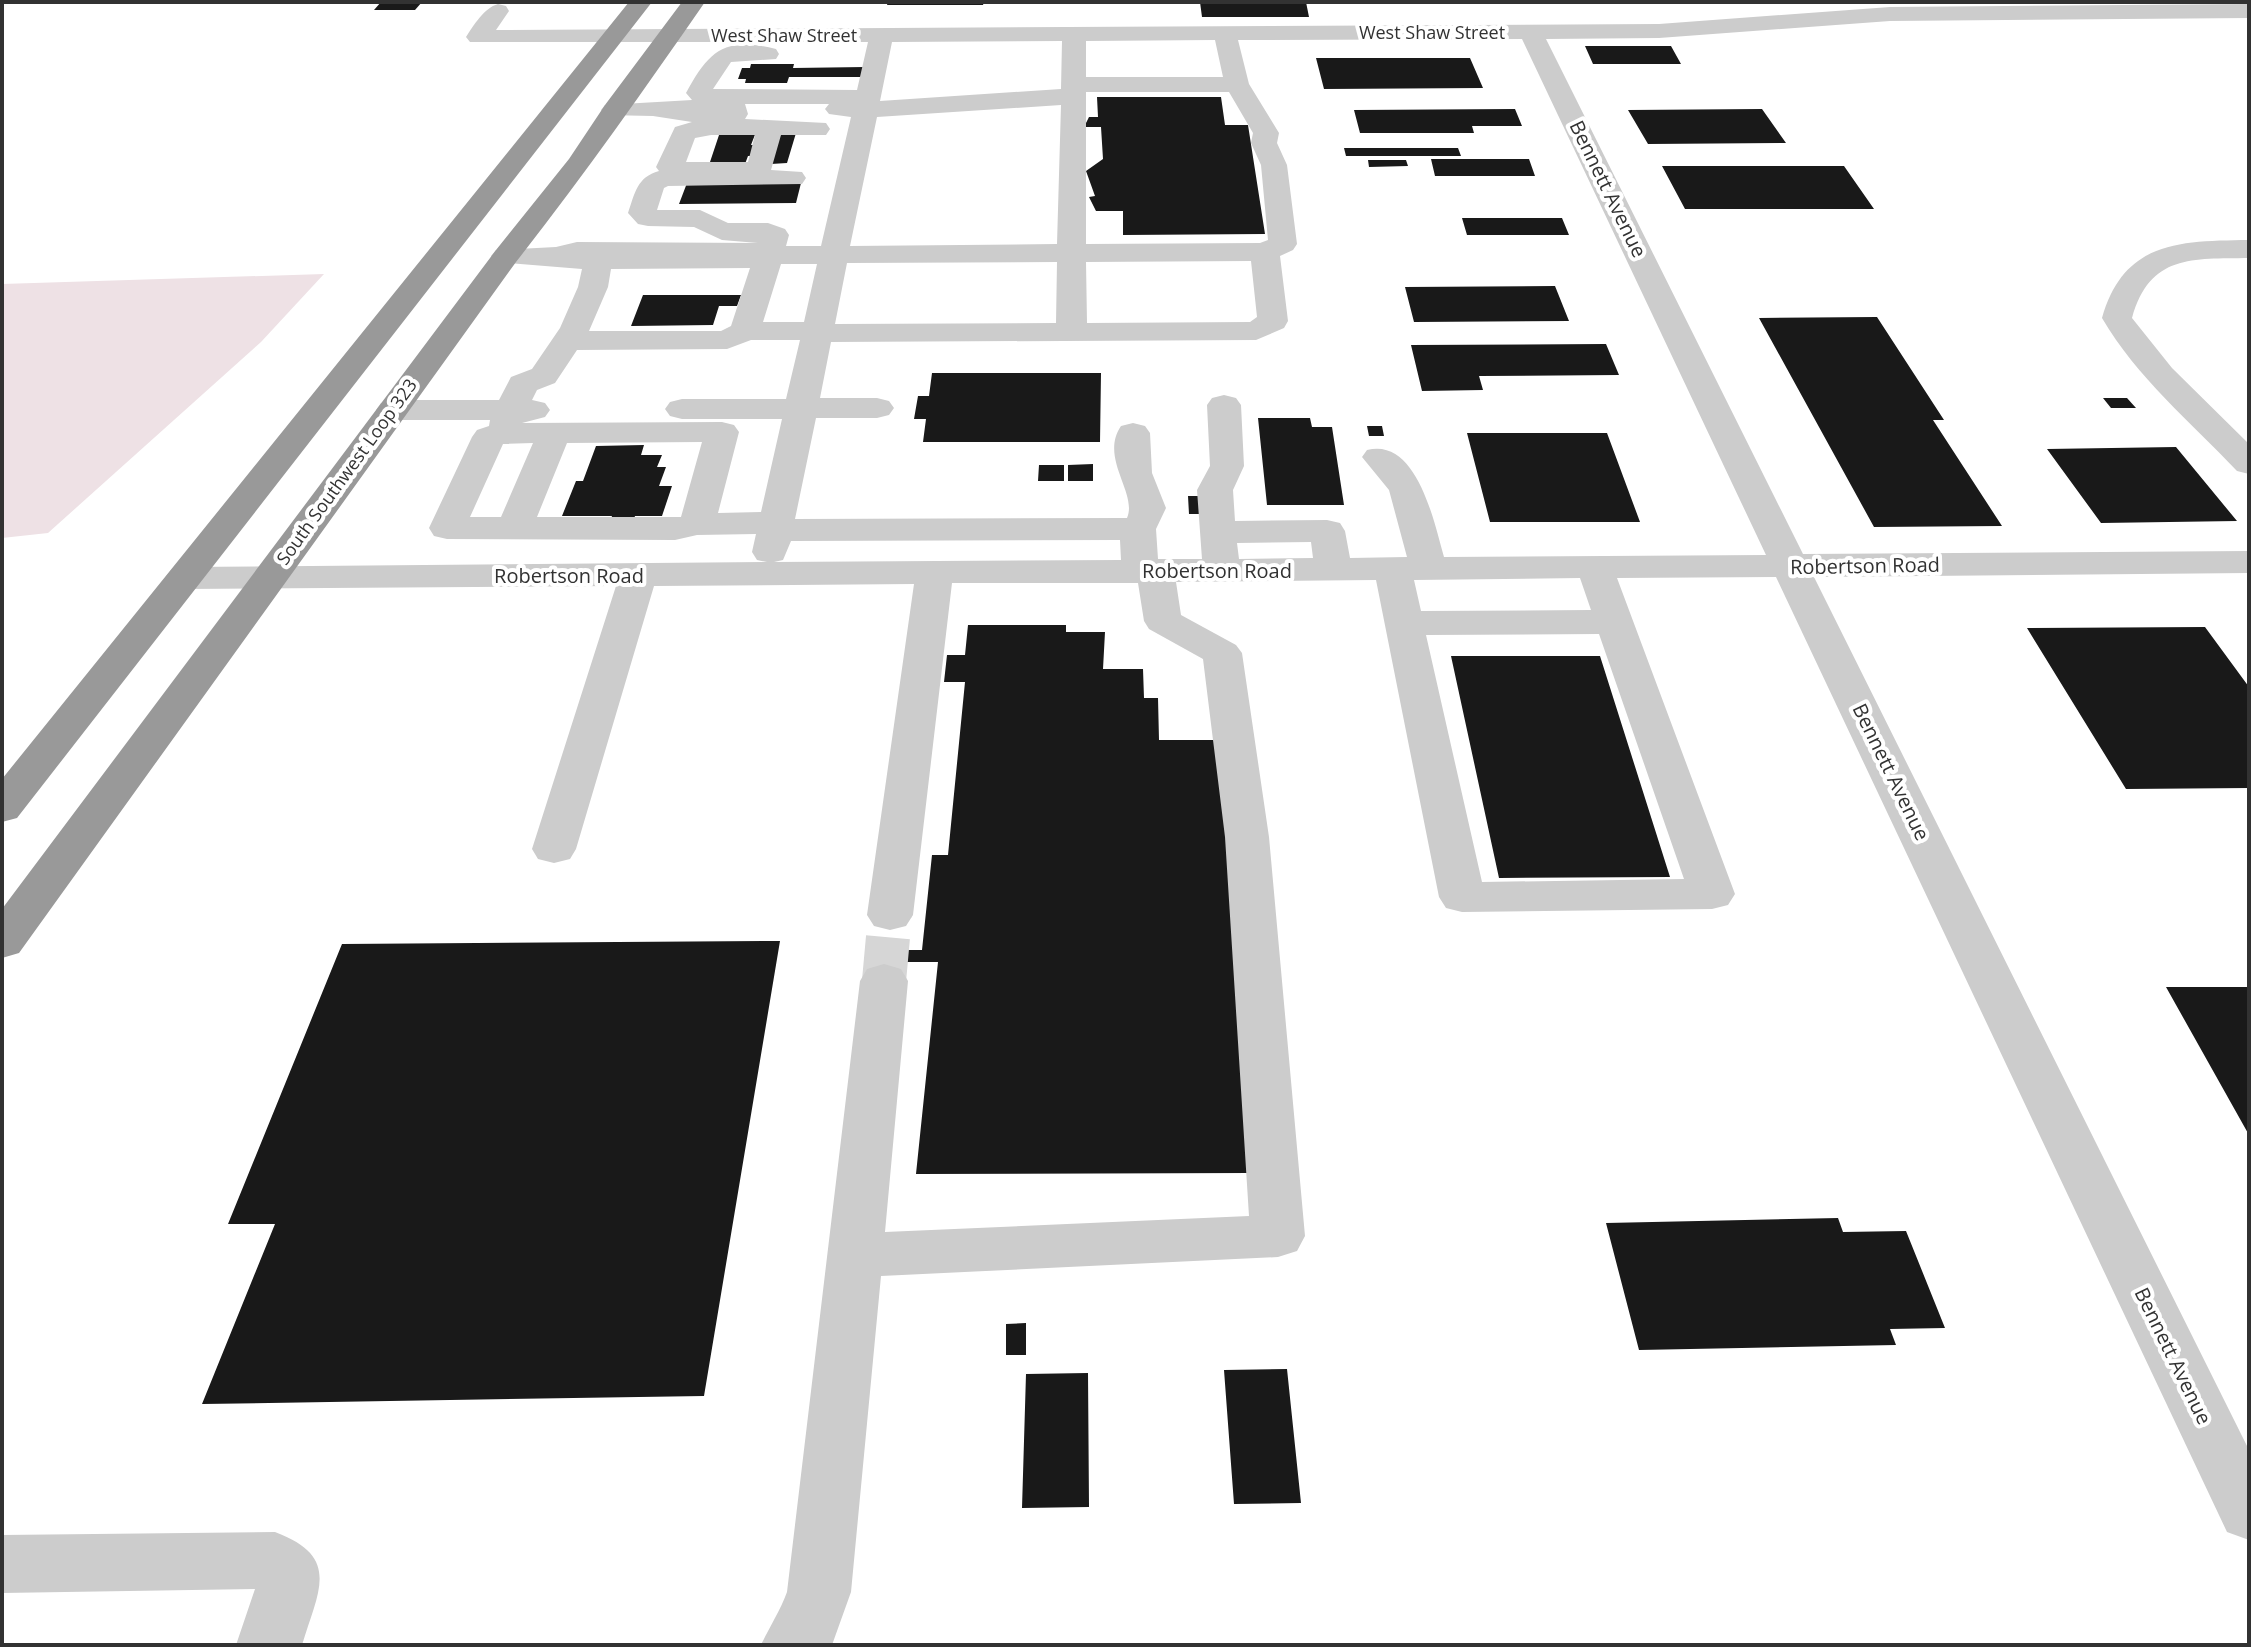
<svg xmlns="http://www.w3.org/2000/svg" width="2251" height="1647" viewBox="0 0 2251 1647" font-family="'Open Sans',sans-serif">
<rect width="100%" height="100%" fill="#fff"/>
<!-- green -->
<path fill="#eee1e5" d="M 324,274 L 261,342 L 48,533 L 2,538 L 2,284 Z"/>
<!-- building -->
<path fill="#191919" d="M 381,2 L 422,2 L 415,10 L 374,10 Z
M 888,2 L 984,2 L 983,5 L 887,5 Z
M 1200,2 L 1306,2 L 1309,17 L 1202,17 Z
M 1585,46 L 1671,46 L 1681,64 L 1593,64 Z
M 1316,58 L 1470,58 L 1483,88 L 1324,89 Z
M 751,64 L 794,64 L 793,68 L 865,67 L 862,77 L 789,77 L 787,83 L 745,83 L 746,79 L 738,79 L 742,68 L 750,68 Z
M 1097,97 L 1221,97 L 1225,125 L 1248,125 L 1265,234 L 1123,235 L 1123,211 L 1096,211 L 1089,197 L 1095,196 L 1086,171 L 1103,159 L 1101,127 L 1084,127 L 1089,117 L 1098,117 Z
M 1515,109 L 1522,126 L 1472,126 L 1474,133 L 1360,133 L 1354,110 Z
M 1762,109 L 1786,143 L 1648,144 L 1628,110 Z
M 720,132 L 756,132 L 751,145 L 777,145 L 781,133 L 796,133 L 787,163 L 771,164 L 774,156 L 748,156 L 745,164 L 709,165 Z
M 1344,148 L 1458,148 L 1461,156 L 1346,156 Z
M 1431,159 L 1529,159 L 1535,176 L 1435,176 Z
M 1368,160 L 1406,160 L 1408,166 L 1369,167 Z
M 1662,166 L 1844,166 L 1874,209 L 1685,209 Z
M 687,183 L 801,183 L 796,203 L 679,204 Z
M 1462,218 L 1562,218 L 1569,235 L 1467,235 Z
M 1555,286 L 1569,321 L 1414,322 L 1405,287 Z
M 643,295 L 741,295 L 737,306 L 719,306 L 713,325 L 631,326 Z
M 1877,317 L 1944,420 L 1933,420 L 2002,526 L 1874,527 L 1759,318 Z
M 1606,344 L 1619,375 L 1479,376 L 1483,390 L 1422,391 L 1411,345 Z
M 932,373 L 1101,373 L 1100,442 L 923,442 L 926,419 L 914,419 L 918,396 L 929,396 Z
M 2103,398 L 2127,398 L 2136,408 L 2111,408 Z
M 1258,418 L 1310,418 L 1312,427 L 1332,427 L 1344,505 L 1267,505 Z
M 1367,426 L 1382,426 L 1384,436 L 1369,436 Z
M 1467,433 L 1607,433 L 1640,522 L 1490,522 Z
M 644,445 L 641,455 L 662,455 L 657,467 L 666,467 L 659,486 L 672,486 L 662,516 L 635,516 L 634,519 L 610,522 L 612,516 L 562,516 L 576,481 L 583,481 L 596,446 Z
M 2176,447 L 2237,521 L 2101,523 L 2047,449 Z
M 1093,464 L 1093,481 L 1068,481 L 1068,465 Z
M 1039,465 L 1064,465 L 1064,481 L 1038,481 Z
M 1188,496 L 1199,496 L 1200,514 L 1189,514 Z
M 968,625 L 1066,625 L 1066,632 L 1105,632 L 1103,669 L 1143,669 L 1144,698 L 1158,698 L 1159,740 L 1223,740 L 1250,1173 L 916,1174 L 938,962 L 883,962 L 885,950 L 922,950 L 932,855 L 948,855 L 965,682 L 944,682 L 947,655 L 965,655 Z
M 2205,627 L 2249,687 L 2249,788 L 2126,789 L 2027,628 Z
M 1451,656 L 1600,656 L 1670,877 L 1499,878 Z
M 780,941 L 704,1396 L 202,1404 L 275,1224 L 228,1224 L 342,944 Z
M 2166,987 L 2249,987 L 2249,1135 Z
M 1838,1218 L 1843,1232 L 1906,1231 L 1945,1328 L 1890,1329 L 1896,1345 L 1639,1350 L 1606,1223 Z
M 1026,1323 L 1026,1355 L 1006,1355 L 1006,1324 Z
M 1287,1369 L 1301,1503 L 1234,1504 L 1224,1370 Z
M 1088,1373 L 1089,1507 L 1022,1508 L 1026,1374 Z"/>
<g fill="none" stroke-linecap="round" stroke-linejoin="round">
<!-- minor-tunnel -->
<path stroke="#d6d6d6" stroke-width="44" stroke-dasharray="44 22" stroke-linecap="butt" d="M 884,981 L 890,915"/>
<!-- minor -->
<path fill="#ccc" fill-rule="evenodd" d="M 498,4 L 506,6 L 509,11 L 496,30 L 1659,24 L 1890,7 L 2249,4 L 2249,18 L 1890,21 L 1659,38 L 1546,39 L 1803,554 L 2249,551 L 2249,573 L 1814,577 L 2249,1450 L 2249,1540 L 2227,1532 L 1776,577 L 1617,578 L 1735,894 L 1728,905 L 1712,909 L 1462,912 L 1446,908 L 1439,897 L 1376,580 L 1176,582 L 1181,615 L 1236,645 L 1242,653 L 1269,837 L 1305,1236 L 1297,1251 L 1278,1257 L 881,1276 L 851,1592 L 832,1645 L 761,1645 C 770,1626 780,1611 787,1592 L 860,981 L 867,969 L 884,964 L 901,969 L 908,981 L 885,1232 L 1249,1216 L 1225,837 L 1203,659 L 1149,629 L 1144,621 L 1138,583 L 952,583 L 913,915 L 906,926 L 890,930 L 874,926 L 867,915 L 914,584 L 654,586 L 576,849 L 570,859 L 554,863 L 538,859 L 532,849 L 616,586 L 184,589 L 171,586 L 165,578 L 171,570 L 184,567 L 767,562 L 757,560 L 752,552 L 756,534 L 697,535 L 675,540 L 447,539 L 434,536 L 429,528 L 472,437 L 477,430 L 489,426 L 490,420 L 393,420 L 381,417 L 376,410 L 381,403 L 393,400 L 499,400 L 511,377 L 532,369 L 560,328 L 578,287 L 582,269 L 496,262 L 491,256 L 496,250 L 556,247 L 577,242 L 758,243 L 722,240 L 694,227 L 648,226 L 638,224 L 628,213 C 635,193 637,177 659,171 L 656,167 L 675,127 L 692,122 L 653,116 L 605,115 L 601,110 L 605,105 L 692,100 L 686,93 C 709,51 724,36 776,49 L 779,54 L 776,59 L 731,62 L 713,89 L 857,90 L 868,42 L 470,42 L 466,37 C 474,25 484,8 498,4 ZM 1522,39 L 1766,555 L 1444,557 C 1434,522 1417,437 1367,450 L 1362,457 L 1389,490 L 1407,557 L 1350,558 L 1345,531 L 1340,523 L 1327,520 L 1235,521 L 1233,490 L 1244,466 L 1241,405 L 1236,398 L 1224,395 L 1212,398 L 1207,405 L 1210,466 L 1197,490 L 1202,559 L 1158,559 L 1156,529 L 1166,508 L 1152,473 L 1150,433 L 1145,426 L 1133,423 L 1121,426 C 1099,458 1138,493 1127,518 L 795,519 L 816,418 L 877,418 L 889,415 L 894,408 L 889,401 L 877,398 L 820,398 L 831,342 L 1256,340 L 1284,328 L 1288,321 L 1280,256 L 1293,250 L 1297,244 L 1287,165 L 1277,143 L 1279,133 L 1249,84 L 1238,40 ZM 1215,40 L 1223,77 L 1086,77 L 1086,41 ZM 1062,41 L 1061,89 L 880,101 L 892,42 ZM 1086,92 L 1229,92 L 1253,133 L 1251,143 L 1261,165 L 1268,240 L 1260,243 L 1086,244 ZM 745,104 L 829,104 L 825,109 L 829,114 L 851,117 L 821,246 L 786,246 L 789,235 L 785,229 L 768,223 L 728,223 L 700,210 L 657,210 L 664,188 L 668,186 L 802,184 L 806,178 L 802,172 L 771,170 L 781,135 L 826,135 L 830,129 L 826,123 L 745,119 L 748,114 ZM 1061,105 L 1057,244 L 850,246 L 877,117 ZM 711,135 L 755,135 L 748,162 L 686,162 L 695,138 ZM 1251,261 L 1257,317 L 1250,322 L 1087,323 L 1086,262 ZM 1057,262 L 1056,323 L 835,324 L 847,263 ZM 781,264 L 817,264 L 804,322 L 763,322 ZM 750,268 L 731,326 L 721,331 L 589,331 L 608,287 L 611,269 ZM 751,340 L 800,340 L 786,399 L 682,399 L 670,402 L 665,409 L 670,416 L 682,419 L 782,419 L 761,512 L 718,513 L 739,432 L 734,425 L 722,422 L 522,423 L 545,417 L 550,410 L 545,403 L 532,400 L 537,390 L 555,383 L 577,350 L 727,349 ZM 702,442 L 681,517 L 537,517 L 567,443 ZM 533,443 L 501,517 L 470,517 L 503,444 ZM 1120,540 L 1121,560 L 774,562 L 783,560 L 791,541 ZM 1311,542 L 1313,558 L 1239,559 L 1237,543 ZM 1580,578 L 1591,610 L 1421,611 L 1414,580 ZM 1599,634 L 1684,879 L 1482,882 L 1426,635 Z
M 2249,240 L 2249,258 C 2192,259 2150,254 2132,318 L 2172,368 L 2249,444 L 2249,474 L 2237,471 C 2190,421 2137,378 2102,318 C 2124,241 2179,241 2249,240 Z
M 275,1532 C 342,1557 318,1591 302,1645 L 236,1645 L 255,1589 L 2,1593 L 2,1535 Z"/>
<!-- highway -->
<path fill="#999" fill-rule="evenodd" d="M 629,2 L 652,2 L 17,818 L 2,822 L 2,779 Z
M 682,2 L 705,2 C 644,90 582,178 516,262 L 19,953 L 2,958 L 2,909 L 496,250 L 569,159 L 605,105 Z"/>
</g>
<g text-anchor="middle" stroke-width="8" stroke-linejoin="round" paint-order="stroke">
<!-- far-street labels -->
<g font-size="18" fill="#323232" stroke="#fff">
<text x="1432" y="39">West Shaw Street</text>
<text x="784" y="42">West Shaw Street</text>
<text transform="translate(347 472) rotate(-54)" y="6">South Southwest Loop 323</text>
</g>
<!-- street labels -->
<g font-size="20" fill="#323232" stroke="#fff">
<text transform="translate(1608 189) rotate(64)" y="7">Bennett Avenue</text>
<text transform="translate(1865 566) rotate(-1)" y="7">Robertson Road</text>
<text x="1217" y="578">Robertson Road</text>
<text x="569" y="583">Robertson Road</text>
<text transform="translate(1891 772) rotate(64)" y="7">Bennett Avenue</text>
<text transform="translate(2173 1356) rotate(64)" y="7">Bennett Avenue</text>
</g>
</g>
<!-- border -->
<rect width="2251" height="1647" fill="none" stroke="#323232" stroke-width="8"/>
</svg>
